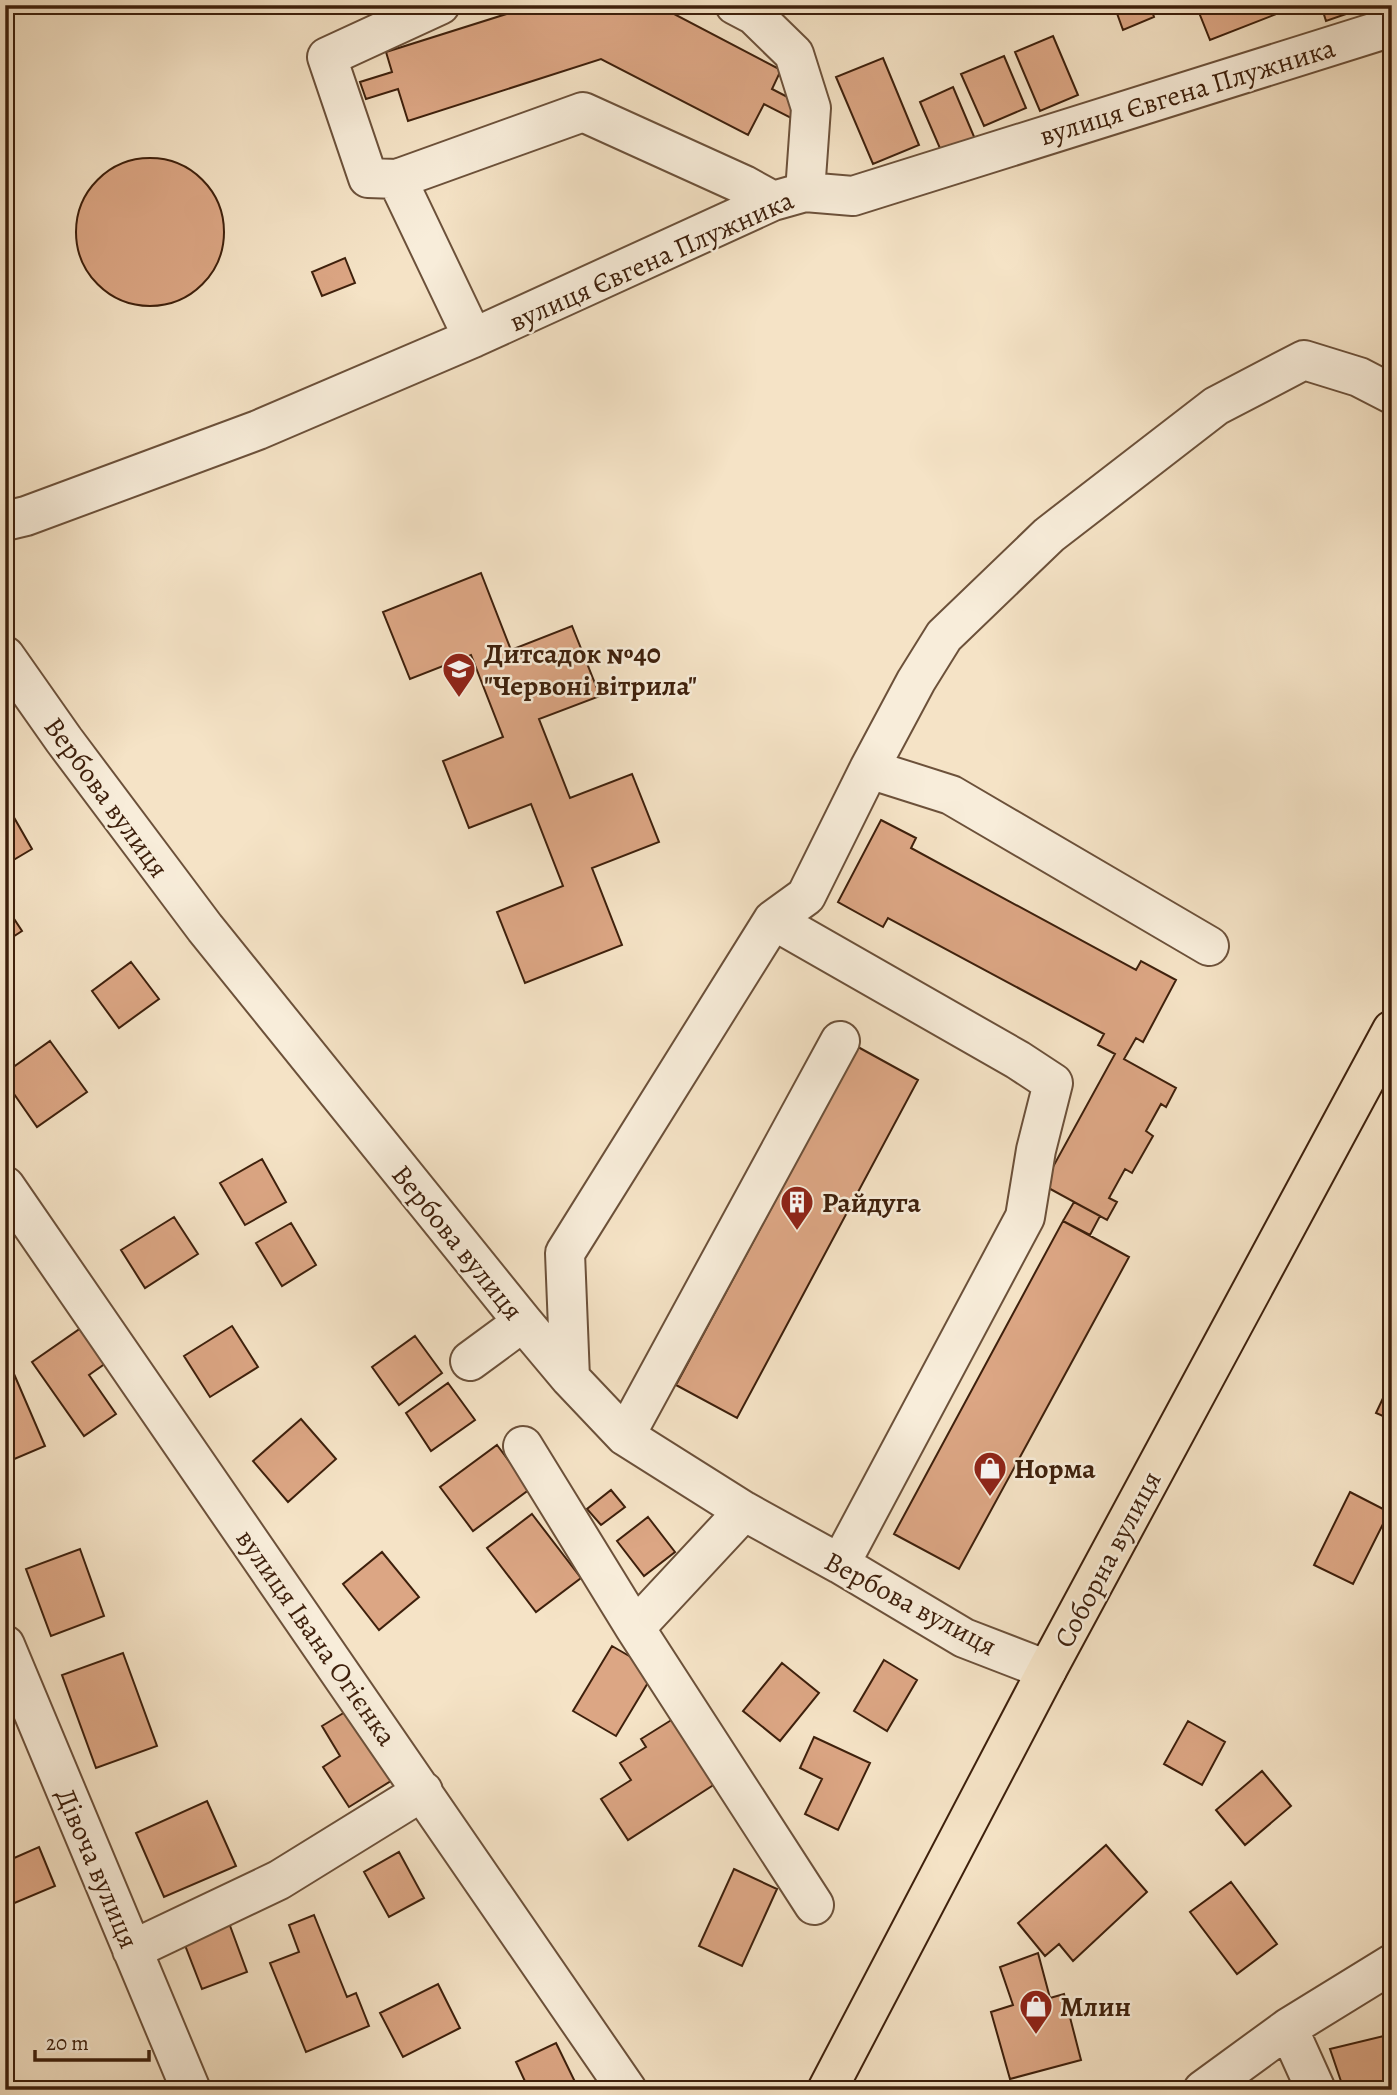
<svg xmlns="http://www.w3.org/2000/svg" width="1397" height="2095" viewBox="0 0 1397 2095" font-family="Alegreya,serif">
<rect width="100%" height="100%" fill="#f5e3c6"/>
<filter id="stains"><feTurbulence type="fractalNoise" baseFrequency=".00286" numOctaves="4"/><feColorMatrix values="0 0 0 0 .2 0 0 0 0 .09 0 0 0 0 .02 0 0 0 .5 -.17"/></filter>
<radialGradient id="worn" r=".72"><stop offset=".6" stop-color="#630" stop-opacity="0"/><stop offset="1" stop-color="#630" stop-opacity=".3"/></radialGradient>
<!-- building -->
<path fill="#dca684" stroke="#3e200c" stroke-width="2" d="M 535,5 L 657,5 L 781,70 L 772,89 L 801,104 L 793,119 L 764,104 L 748,135 L 601,59 L 408,121 L 398,89 L 366,99 L 360,82 L 392,72 L 386,52 Z
M 1114,5 L 1150,5 L 1154,17 L 1123,30 Z
M 1196,5 L 1276,5 L 1279,13 L 1210,40 Z
M 1321,5 L 1372,5 L 1326,21 Z
M 1053,36 L 1078,95 L 1040,111 L 1015,52 Z
M 1004,56 L 1026,108 L 984,126 L 961,74 Z
M 883,58 L 919,145 L 873,164 L 836,77 Z
M 953,87 L 975,139 L 942,153 L 920,102 Z
M76 232a74 74 0 1 1 148 0a74 74 0 1 1-148 0Z
M 345,258 L 355,283 L 322,296 L 312,272 Z
M 481,573 L 511,650 L 572,626 L 600,696 L 539,719 L 570,798 L 632,774 L 659,842 L 592,868 L 622,945 L 525,983 L 497,912 L 563,886 L 531,804 L 469,828 L 443,761 L 503,737 L 471,655 L 410,679 L 383,612 Z
M 8,807 L 32,849 L 5,865 L 5,808 Z
M 881,820 L 916,838 L 911,848 L 1136,970 L 1141,961 L 1176,980 L 1143,1042 L 1136,1038 L 1124,1059 L 1176,1088 L 1166,1107 L 1161,1104 L 1146,1131 L 1153,1136 L 1132,1173 L 1125,1169 L 1109,1198 L 1117,1202 L 1107,1220 L 1043,1185 L 1115,1054 L 1098,1045 L 1104,1034 L 888,918 L 883,927 L 838,902 Z
M 5,905 L 22,931 L 5,942 Z
M 131,962 L 159,999 L 119,1028 L 92,991 Z
M 50,1041 L 87,1092 L 37,1127 L 5,1081 L 5,1073 Z
M 858,1047 L 918,1080 L 737,1418 L 676,1385 Z
M 262,1159 L 286,1202 L 245,1225 L 220,1183 Z
M 1074,1202 L 1100,1216 L 1090,1235 L 1063,1221 Z
M 174,1217 L 198,1254 L 145,1288 L 121,1250 Z
M 1063,1221 L 1129,1257 L 959,1569 L 894,1534 Z
M 291,1223 L 316,1265 L 282,1286 L 256,1243 Z
M 232,1326 L 258,1367 L 210,1397 L 184,1356 Z
M 81,1328 L 106,1363 L 89,1375 L 116,1414 L 84,1436 L 32,1362 Z
M 415,1336 L 442,1373 L 399,1405 L 372,1367 Z
M 14,1374 L 45,1446 L 5,1463 L 5,1378 Z
M 1392,1379 L 1392,1420 L 1376,1413 Z
M 448,1383 L 475,1420 L 431,1451 L 406,1413 Z
M 301,1419 L 336,1459 L 288,1502 L 253,1461 Z
M 497,1445 L 530,1489 L 473,1531 L 440,1487 Z
M 611,1490 L 625,1507 L 601,1525 L 587,1509 Z
M 1350,1492 L 1389,1512 L 1353,1584 L 1314,1565 Z
M 532,1514 L 581,1578 L 536,1612 L 487,1548 Z
M 648,1517 L 675,1552 L 644,1576 L 617,1541 Z
M 80,1549 L 104,1616 L 51,1636 L 26,1569 Z
M 382,1552 L 419,1597 L 379,1630 L 343,1584 Z
M 612,1646 L 655,1671 L 616,1736 L 573,1711 Z
M 123,1653 L 157,1746 L 96,1768 L 62,1675 Z
M 884,1660 L 917,1680 L 887,1731 L 854,1711 Z
M 782,1663 L 819,1693 L 780,1741 L 743,1711 Z
M 355,1706 L 399,1776 L 349,1807 L 323,1767 L 340,1756 L 322,1726 Z
M 673,1719 L 715,1784 L 628,1840 L 601,1799 L 631,1780 L 620,1763 L 646,1747 L 641,1739 Z
M 1188,1721 L 1225,1742 L 1202,1785 L 1164,1764 Z
M 814,1737 L 870,1763 L 838,1830 L 805,1814 L 822,1779 L 800,1768 Z
M 1262,1771 L 1291,1806 L 1245,1845 L 1216,1810 Z
M 207,1801 L 236,1866 L 164,1897 L 136,1833 Z
M 1106,1845 L 1147,1892 L 1073,1961 L 1059,1944 L 1045,1956 L 1018,1923 Z
M 39,1847 L 55,1886 L 5,1907 L 5,1862 Z
M 399,1852 L 424,1898 L 389,1917 L 364,1872 Z
M 734,1869 L 777,1889 L 742,1966 L 699,1946 Z
M 1231,1882 L 1277,1944 L 1237,1974 L 1190,1912 Z
M 314,1915 L 347,1997 L 356,1993 L 369,2026 L 306,2052 L 270,1963 L 299,1952 L 289,1925 Z
M 229,1923 L 247,1972 L 202,1989 L 183,1940 Z
M 1038,1953 L 1050,1998 L 1064,1994 L 1081,2060 L 1010,2079 L 991,2012 L 1013,2005 L 1000,1967 Z
M 438,1984 L 460,2028 L 403,2057 L 380,2013 Z
M 1392,2034 L 1392,2090 L 1344,2090 L 1330,2049 Z
M 556,2043 L 579,2090 L 529,2090 L 516,2062 Z"/>
<g fill="none" stroke-linecap="round" stroke-linejoin="round">
<defs>
<path id="minor" d="M 440,5 L 327,57 L 368,178 L 397,179 L 473,338
M 735,5 L 754,15 L 794,54 L 811,108 L 805,192
M 397,179 L 583,112 L 744,185 L 773,201
M 5,521 L 26,516 L 258,430 L 473,338 L 773,201 L 805,192 L 853,196 L 1392,27
M 5,656 L 64,740 L 205,928 L 523,1322 L 570,1378 L 625,1436 L 744,1511 L 840,1564 L 964,1638 L 1047,1670
M 869,769 L 951,795 L 1209,946
M 773,920 L 1018,1060 L 1053,1083 L 1036,1150 L 1025,1217 L 840,1564
M 5,1186 L 627,2090
M 470,1361 L 523,1322
M 570,1378 L 565,1253 L 773,920 L 806,896 L 869,769 L 916,681 L 944,636 L 1049,535 L 1216,406 L 1304,360 L 1359,377 L 1392,394
M 625,1436 L 840,1041
M 523,1446 L 635,1628 L 814,1905
M 635,1628 L 744,1511
M 5,1645 L 191,2090
M 132,1950 L 279,1880 L 423,1791
M 1288,2028 L 1316,2090
M 1203,2090 L 1288,2028 L 1392,1964"/>
<path id="major" d="M 827,2090 L 1047,1670 L 1392,1030"/>
</defs>
<!-- minor casing -->
<use href="#minor" stroke="#6c513a" stroke-width="42"/>
<!-- major casing -->
<use href="#major" stroke="#3e200c" stroke-width="42"/>
<!-- minor -->
<use href="#minor" stroke="#f8edda" stroke-width="38"/>
<!-- major -->
<use href="#major" stroke="#f5e3c6" stroke-width="38"/>
</g>
<!-- icons -->
<defs>
<symbol id="school-pin" viewBox="-11 -11 22 30"><path d="M0 17L-7.5 6A9.5 9.5 0 1 1 7.5 6Z" fill="#8f2418" stroke="#f8edda"/><path d="M0-5L7-2L0 1L-7-2ZM-4 1L0 2.5L4 1V4Q0 6-4 4Z" fill="#fff"/></symbol>
<symbol id="building-pin" viewBox="-11 -11 22 30"><path d="M0 17L-7.5 6A9.5 9.5 0 1 1 7.5 6Z" fill="#8f2418" stroke="#f8edda"/><path d="M-4-6H4V6H1V3H-1V6H-4ZM-2.5-4.3h1.7v1.8h-1.7ZM.8-4.3h1.7v1.8H.8ZM-2.5-1h1.7V.8h-1.7ZM.8-1h1.7V.8H.8Z" fill="#fff"/></symbol>
<symbol id="shop-pin" viewBox="-11 -11 22 30"><path d="M0 17L-7.5 6A9.5 9.5 0 1 1 7.5 6Z" fill="#8f2418" stroke="#f8edda"/><path d="M-5-2.5h2.3a2.7 3.5 0 0 1 5.4 0H5L5.5 6h-11ZM-1.5-2.5h3a1.5 2.3 0 0 0-3 0Z" fill="#fff"/></symbol>
</defs>
<g fill-rule="evenodd">
<use href="#school-pin" x="440" y="650" width="38" height="52"/>
<use href="#building-pin" x="778" y="1183" width="38" height="52"/>
<use href="#shop-pin" x="971" y="1449" width="38" height="52"/>
<use href="#shop-pin" x="1017" y="1987" width="38" height="52"/>
</g>
<g text-anchor="middle" stroke-width="5" stroke-linejoin="round" paint-order="stroke">
<!-- street labels -->
<g font-size="28" fill="#3e200c" stroke="#f8edda">
<text transform="translate(1187 91) rotate(-17)" y="10">вулиця Євгена Плужника</text>
<text transform="translate(651 260) rotate(-24)" y="10">вулиця Євгена Плужника</text>
<text transform="translate(107 797) rotate(54)" y="10">Вербова вулиця</text>
<text transform="translate(458 1242) rotate(51)" y="10">Вербова вулиця</text>
<text transform="translate(1107 1559) rotate(-62)" y="10">Соборна вулиця</text>
<text transform="translate(911 1603) rotate(28)" y="10">Вербова вулиця</text>
<text transform="translate(317 1637) rotate(55)" y="10">вулиця Івана Огієнка</text>
<text transform="translate(98 1868) rotate(67)" y="10">Дівоча вулиця</text>
</g>
<!-- poi labels -->
<g font-size="28" font-weight="bold" fill="#3e200c" stroke="#f8edda" text-anchor="start">
<text x="484" y="663">Дитсадок №40<tspan x="484" dy="32">"Червоні вітрила"</tspan></text>
<text x="822" y="1212">Райдуга</text>
<text x="1014" y="1478">Норма</text>
<text x="1060" y="2016">Млин</text>
</g>
</g>
<!-- margin -->
<rect width="1397" height="2095" fill="none" stroke="#f5e3c6" stroke-width="28"/>
<rect x="7" y="7" width="1383" height="2081" fill="none" stroke="#3e200c" stroke-width="3.5"/>
<rect x="14" y="14" width="1369" height="2067" fill="none" stroke="#3e200c" stroke-width="2"/>
<!-- scale -->
<path d="M35 2050v10h114v-10" fill="none" stroke="#3e200c" stroke-width="3.5"/>
<text x="46" y="2050" font-size="21" fill="#3e200c" stroke="#f8edda" stroke-width="5" paint-order="stroke">20 m</text>
<rect width="100%" height="100%" filter="url(#stains)"/>
<rect width="100%" height="100%" fill="url(#worn)"/>
</svg>
